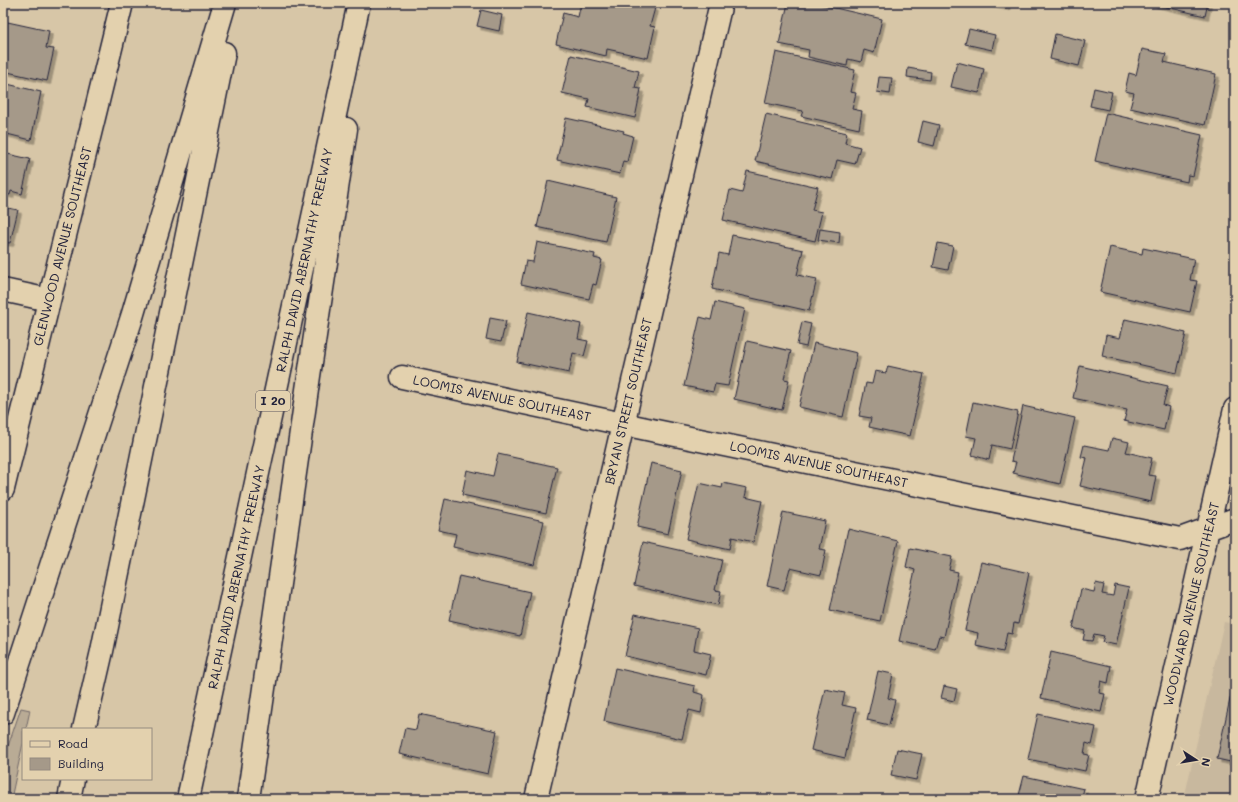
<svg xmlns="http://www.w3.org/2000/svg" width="1238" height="802" viewBox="0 0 1238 802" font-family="Mali,sans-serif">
<defs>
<filter id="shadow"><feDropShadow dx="3.5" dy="3.5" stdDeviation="0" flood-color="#0004"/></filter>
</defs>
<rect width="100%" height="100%" fill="#d7c6a7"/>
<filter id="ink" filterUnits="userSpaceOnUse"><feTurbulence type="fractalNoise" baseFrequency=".025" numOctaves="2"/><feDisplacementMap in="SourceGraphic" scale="8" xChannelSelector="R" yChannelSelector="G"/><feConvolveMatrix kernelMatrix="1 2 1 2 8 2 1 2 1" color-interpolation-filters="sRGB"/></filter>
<g filter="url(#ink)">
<!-- built -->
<path fill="#c8b89e" d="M 1224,622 L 1235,624 L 1235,799 L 1184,799 Z"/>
<!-- green -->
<path fill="#b9ab95" stroke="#6e6668" d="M 21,708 L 30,710 L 26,729 L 23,729 L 23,743 L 11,799 L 3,799 L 3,761 Z"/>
<!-- building -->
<path fill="#a59989" stroke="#22223b" filter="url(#shadow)" d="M 581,3 L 632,3 L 655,8 L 650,26 L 655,27 L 648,58 L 607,49 L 606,56 L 556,44 L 563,13 L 578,17 Z
M 788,3 L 814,3 L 882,19 L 874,53 L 864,50 L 861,62 L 848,59 L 847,66 L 808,57 L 809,50 L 779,44 Z
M 991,3 L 1007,3 L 1006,7 L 990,4 Z
M 1153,3 L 1208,3 L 1205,16 L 1153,4 Z
M 481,10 L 502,15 L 499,31 L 477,26 Z
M 3,21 L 49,31 L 46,48 L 54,49 L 47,81 L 3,71 Z
M 969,29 L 995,35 L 992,50 L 965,44 Z
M 1055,34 L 1085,41 L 1079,66 L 1050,59 Z
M 1142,49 L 1166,54 L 1164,62 L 1216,74 L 1205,125 L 1130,108 L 1134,93 L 1125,91 L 1129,73 L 1136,75 Z
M 776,52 L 855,70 L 850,92 L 856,93 L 852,109 L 862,111 L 859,129 L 801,116 L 803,111 L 765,103 Z
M 571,55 L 639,71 L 635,88 L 641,89 L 635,118 L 587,107 L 589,99 L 562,93 Z
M 957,62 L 984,69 L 979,93 L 951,87 Z
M 908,68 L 931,72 L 930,80 L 907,77 Z
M 879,77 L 892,78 L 890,94 L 877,92 Z
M 3,83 L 41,92 L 31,140 L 3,133 Z
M 1094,88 L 1112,92 L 1108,110 L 1090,106 Z
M 1106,113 L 1202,135 L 1193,176 L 1188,175 L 1187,182 L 1095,161 Z
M 766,114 L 847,133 L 845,143 L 860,147 L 855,164 L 837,160 L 832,179 L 755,161 Z
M 566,118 L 624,131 L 623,133 L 633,136 L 627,162 L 623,161 L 620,174 L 557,160 Z
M 923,121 L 939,125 L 934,146 L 918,142 Z
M 3,153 L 30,159 L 22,194 L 11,191 L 10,195 L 3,193 Z
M 747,171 L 818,187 L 812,210 L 822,212 L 815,241 L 723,220 L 730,190 L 742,193 Z
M 548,181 L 616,197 L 606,242 L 537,227 Z
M 3,207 L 18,210 L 10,243 L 3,242 Z
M 820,229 L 840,232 L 839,243 L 818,240 Z
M 732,235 L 803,250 L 797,275 L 817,279 L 809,311 L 712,289 L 719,253 L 728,255 Z
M 537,242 L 595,254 L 594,258 L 602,260 L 596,285 L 593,284 L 589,299 L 521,284 L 526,261 L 533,262 Z
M 938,243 L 953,246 L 948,270 L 933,267 Z
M 1110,247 L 1142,254 L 1143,248 L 1194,259 L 1190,280 L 1197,281 L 1190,312 L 1100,292 Z
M 715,302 L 745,309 L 728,386 L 715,384 L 713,392 L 684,386 L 700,317 L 711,320 Z
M 528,312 L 581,324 L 578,339 L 588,341 L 584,356 L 573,353 L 569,373 L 517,362 Z
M 490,318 L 506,321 L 501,342 L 486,339 Z
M 1125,319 L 1186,333 L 1177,373 L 1102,356 L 1106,335 L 1120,338 Z
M 802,322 L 811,324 L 806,347 L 797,345 Z
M 747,341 L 791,351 L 784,379 L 789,380 L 782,410 L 734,399 Z
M 814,343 L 857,353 L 843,417 L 799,407 Z
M 888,366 L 924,374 L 910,436 L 869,427 L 871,418 L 859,416 L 866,383 L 872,384 L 875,371 L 886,373 Z
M 1080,366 L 1168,386 L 1163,405 L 1169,407 L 1164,430 L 1124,421 L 1127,410 L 1073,398 Z
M 973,402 L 1018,412 L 1010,449 L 992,445 L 989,460 L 972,455 L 976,438 L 966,436 Z
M 1023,406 L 1075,418 L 1060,484 L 1013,473 L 1016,462 L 1011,461 Z
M 1112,438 L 1129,442 L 1126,452 L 1152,458 L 1148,475 L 1156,476 L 1151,502 L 1080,486 L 1087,458 L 1081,457 L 1084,445 L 1109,450 Z
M 498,454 L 557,467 L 546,513 L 462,495 L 467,470 L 493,476 Z
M 651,463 L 682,470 L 668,534 L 637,527 Z
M 699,483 L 722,488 L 723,483 L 747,488 L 745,497 L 762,501 L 753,542 L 732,537 L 730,549 L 686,539 Z
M 445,499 L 544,521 L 534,565 L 453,547 L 456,534 L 438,530 Z
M 783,512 L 825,521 L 819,549 L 826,550 L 821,575 L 790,568 L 784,590 L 767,586 Z
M 848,529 L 898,541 L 880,621 L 830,610 Z
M 643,542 L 722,560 L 715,590 L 721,591 L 718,605 L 634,586 Z
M 910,548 L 952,557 L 949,570 L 958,572 L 944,637 L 939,636 L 935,649 L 899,641 L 915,570 L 906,567 Z
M 981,562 L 1029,573 L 1018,624 L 1014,623 L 1012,634 L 1007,633 L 1003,652 L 976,646 L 978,633 L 965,630 Z
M 459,576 L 530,592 L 520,636 L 449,620 Z
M 1096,583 L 1104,585 L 1102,594 L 1113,596 L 1115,585 L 1129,588 L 1116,645 L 1102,642 L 1104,636 L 1094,634 L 1092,641 L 1083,640 L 1085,631 L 1073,628 L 1081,589 L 1094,592 Z
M 635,614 L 698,628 L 694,650 L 711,654 L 706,675 L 625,656 Z
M 1051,652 L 1111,666 L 1108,683 L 1101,681 L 1099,693 L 1105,694 L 1101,712 L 1041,698 Z
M 615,668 L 695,686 L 694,692 L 704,695 L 701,713 L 689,710 L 682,739 L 604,721 Z
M 878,671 L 893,674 L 888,698 L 895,700 L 889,725 L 867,720 Z
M 1235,676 L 1235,763 L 1217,759 Z
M 944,686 L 957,689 L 954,701 L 941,698 Z
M 825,689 L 845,693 L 842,705 L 856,708 L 845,758 L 811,750 Z
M 419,714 L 497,731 L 488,774 L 399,754 L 405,728 L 416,730 Z
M 1038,714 L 1096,727 L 1092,745 L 1086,743 L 1084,754 L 1089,755 L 1085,771 L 1028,759 Z
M 897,749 L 922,754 L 916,780 L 891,775 Z
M 1024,776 L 1084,789 L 1081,799 L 1018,799 Z"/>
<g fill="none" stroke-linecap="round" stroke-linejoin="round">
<defs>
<path id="street" d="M 3,290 L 49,300
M 402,377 L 656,431 L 1180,539 L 1235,519
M 3,489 L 122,3
M 536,799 L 721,3
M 1147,799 L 1235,409"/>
<path id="highway" d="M 3,713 L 132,317 L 225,3
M 84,729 L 102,651 L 224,53
M 69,799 L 73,779
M 188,799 L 359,3
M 248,799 L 309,376 L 346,129"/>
</defs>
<!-- street casing -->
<use href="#street" stroke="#22223b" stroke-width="25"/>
<!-- highway casing -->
<use href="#highway" stroke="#22223b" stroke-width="25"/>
<!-- street -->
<use href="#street" stroke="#e3d1ae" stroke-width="22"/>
<!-- highway -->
<use href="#highway" stroke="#e3d1ae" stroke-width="22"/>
</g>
</g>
<g text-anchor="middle" stroke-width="3" stroke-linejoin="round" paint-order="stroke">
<!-- shield labels -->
<rect fill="#e3d1ae" stroke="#5c565e" stroke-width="1" x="256" y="391" width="34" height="20" rx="3"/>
<g font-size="12" font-weight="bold" fill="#22223b">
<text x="273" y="405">I 20</text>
</g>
<!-- street labels -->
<g font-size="13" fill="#22223b" stroke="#e3d1ae">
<text transform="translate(62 246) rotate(-76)" y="5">GLENWOOD AVENUE SOUTHEAST</text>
<text transform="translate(304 260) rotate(-78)" y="5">RALPH DAVID ABERNATHY FREEWAY</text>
<text transform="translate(502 398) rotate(12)" y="5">LOOMIS AVENUE SOUTHEAST</text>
<text transform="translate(628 401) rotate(-77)" y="5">BRYAN STREET SOUTHEAST</text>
<text transform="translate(819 464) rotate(12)" y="5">LOOMIS AVENUE SOUTHEAST</text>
<text transform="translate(236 577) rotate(-78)" y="5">RALPH DAVID ABERNATHY FREEWAY</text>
<text transform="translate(1191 604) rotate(-77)" y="5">WOODWARD AVENUE SOUTHEAST</text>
</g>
</g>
<!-- margin -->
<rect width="1238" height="802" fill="none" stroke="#e3d1ae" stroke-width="16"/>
<rect x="8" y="8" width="1222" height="786" fill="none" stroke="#22223b" stroke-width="1.5" filter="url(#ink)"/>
<!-- legend -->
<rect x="22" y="728" width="130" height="52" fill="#e3d1ae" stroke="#968b80"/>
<rect x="30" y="741" width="20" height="6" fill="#e3d1ae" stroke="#968b80"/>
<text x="58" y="748" font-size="12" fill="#22223b">Road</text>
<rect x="30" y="758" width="20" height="12" fill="#a59989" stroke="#968b80"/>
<text x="58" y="768" font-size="12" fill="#22223b">Building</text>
<!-- north arrow -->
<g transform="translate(1196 760) rotate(102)" stroke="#e3d1ae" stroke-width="3" paint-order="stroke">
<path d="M0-3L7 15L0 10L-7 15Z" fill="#22223b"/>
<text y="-6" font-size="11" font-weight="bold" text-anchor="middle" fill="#22223b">N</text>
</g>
</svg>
